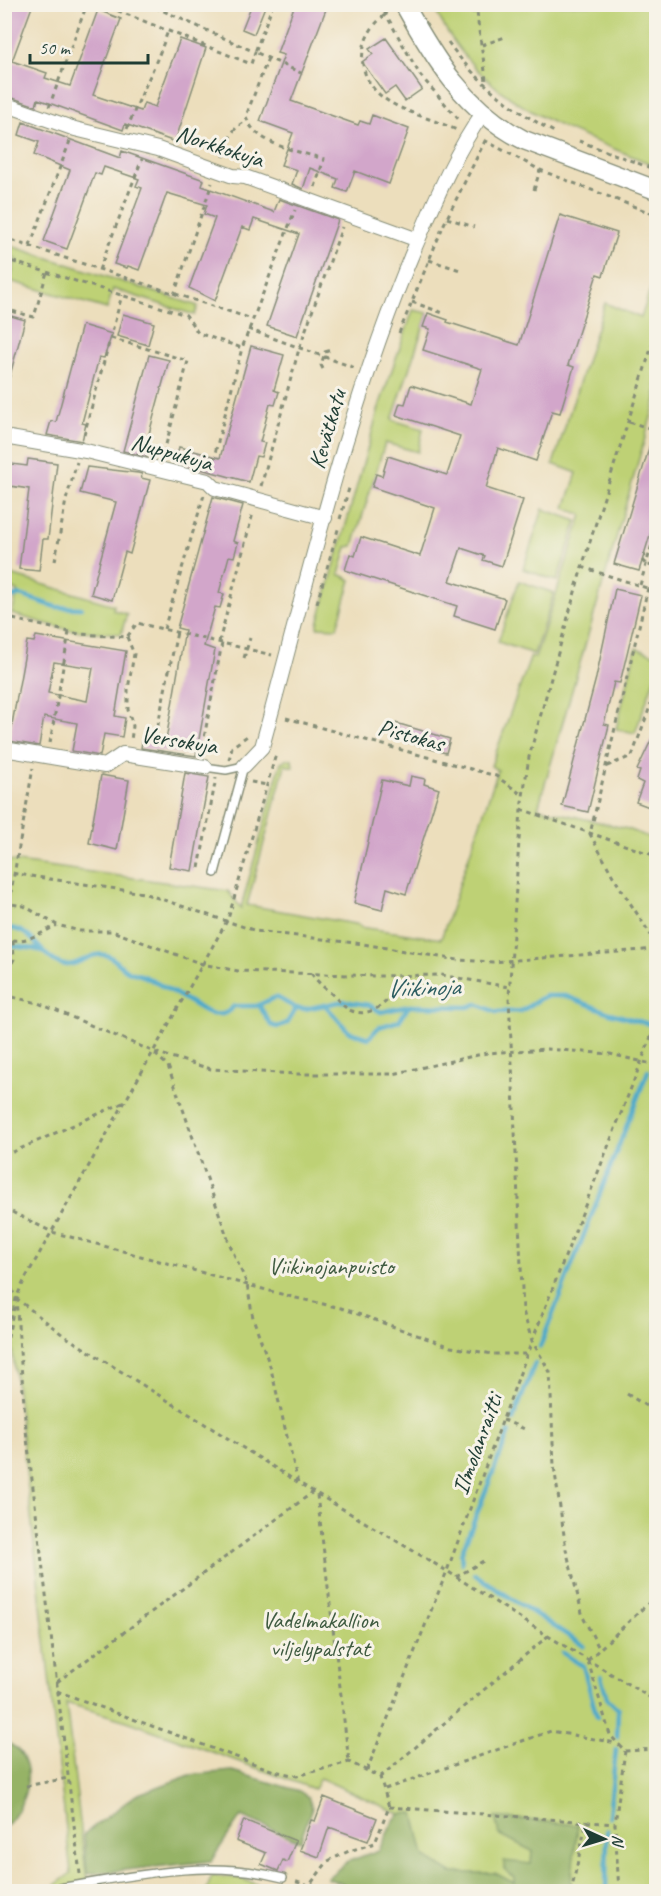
<svg xmlns="http://www.w3.org/2000/svg" width="661" height="1896" viewBox="0 0 661 1896" font-family="Caveat,sans-serif">
<rect width="100%" height="100%" fill="#f7f3e8"/>
<filter id="ink" filterUnits="userSpaceOnUse"><feTurbulence type="fractalNoise" baseFrequency=".0167" numOctaves="2"/><feDisplacementMap in="SourceGraphic" scale="12" xChannelSelector="R" yChannelSelector="G"/><feConvolveMatrix kernelMatrix="1 2 1 2 8 2 1 2 1" color-interpolation-filters="sRGB"/></filter>
<filter id="wash" filterUnits="userSpaceOnUse"><feTurbulence type="fractalNoise" baseFrequency=".008" numOctaves="4" result="noise"/><feDisplacementMap in="SourceGraphic" scale="24" xChannelSelector="R" yChannelSelector="G"/><feGaussianBlur stdDeviation="1.35" result="paint"/><feColorMatrix in="noise" values="0 0 0 0 0 0 0 0 0 0 0 0 0 0 0 0 0 1.4 0 .05"/><feComposite in="paint" operator="in"/></filter>
<g filter="url(#wash)">
<rect width="100%" height="100%" fill="#ecdebc"/>
<!-- green -->
<path fill="#bed174" stroke="#6e8754" stroke-width="1.5" d="M 433,5 L 656,5 L 656,166 C 561,126 480,106 433,5 Z
M 5,244 L 198,306 L 195,315 L 113,289 L 107,309 L 10,281 L 16,259 L 5,255 Z
M 656,272 L 656,400 L 538,808 L 628,829 L 656,840 L 656,1891 L 390,1891 L 387,1886 L 400,1814 L 320,1778 L 314,1789 L 127,1721 L 66,1703 L 88,1890 L 47,1891 L 71,1873 L 9,1320 L 5,1320 L 4,860 L 228,891 L 241,908 L 281,762 L 287,759 L 292,760 L 293,767 L 285,765 L 247,905 L 360,925 L 360,927 L 441,939 L 498,770 L 491,766 L 531,656 L 535,658 L 582,515 L 565,508 L 577,473 L 553,464 L 605,303 L 641,318 Z
M 413,310 L 428,313 L 392,420 L 423,429 L 418,452 L 385,443 L 353,546 L 347,547 L 339,574 L 351,580 L 337,628 L 317,627 L 380,404 Z
M 543,509 L 577,521 L 557,581 L 523,569 Z
M 4,573 L 114,605 L 113,610 L 127,614 L 121,634 L 69,630 L 12,614 L 18,591 L 5,587 Z
M 519,581 L 554,593 L 534,654 L 498,642 Z
M 636,648 L 656,655 L 656,674 L 635,733 L 616,729 Z
M 212,1876 L 239,1878 L 274,1891 L 206,1891 Z"/>
<!-- forest -->
<path fill="#96b366" stroke="#5a784d" stroke-width="1.5" d="M 5,1742 C 41,1755 28,1806 5,1827 Z
M 232,1771 L 299,1791 L 308,1797 L 312,1807 L 300,1841 L 241,1816 L 211,1861 L 87,1874 L 84,1834 L 136,1795 L 190,1775 Z
M 414,1813 L 424,1856 L 452,1873 L 495,1873 L 514,1883 L 514,1877 L 504,1869 L 504,1861 L 531,1864 L 532,1851 L 499,1834 L 495,1817 L 578,1825 L 571,1881 L 566,1891 L 360,1891 L 327,1878 L 347,1862 L 379,1850 L 394,1820 L 400,1814 Z"/>
<g fill="none" stroke-linecap="round" stroke-linejoin="round">
<!-- stream -->
<path stroke="#4ca9ca" stroke-width="4.5" d="M 4,600 L 20,595 L 56,607 L 81,608
M 4,931 L 7,928 C 34,929 37,953 58,963 C 75,971 89,951 106,955 C 116,958 120,967 128,971 C 134,974 140,974 146,977 C 168,989 189,1002 210,1014 C 222,1015 226,1015 234,1006 L 256,1006 L 276,997 L 296,1008 L 305,1009 L 344,1001 L 369,1005 L 381,1012 L 409,1006 L 468,1007 L 477,1004 L 496,1012 L 521,1011 L 545,996 L 566,996 L 610,1013 L 656,1026
M 4,946 C 18,946 30,948 43,951
M 259,1005 L 271,1025 L 277,1027 L 287,1023 L 296,1008
M 325,1005 L 349,1032 L 369,1038 L 379,1027 L 399,1021 L 409,1006
M 540,1347 L 648,1071
M 513,1420 L 535,1363
M 462,1563 L 461,1554 L 509,1432
M 474,1574 L 584,1646
M 563,1653 L 583,1666 L 597,1717
M 601,1677 L 607,1698 L 618,1709 L 617,1737
M 609,1817 L 616,1749
M 606,1892 L 607,1829"/>
</g>
<g id="blocks">
<!-- building -->
<path fill="#d2a6ca" fill-rule="evenodd" d="M 4,4 L 33,4 L 12,61 L 47,73 L 45,78 L 70,86 L 98,10 L 121,19 L 93,95 L 141,111 L 144,103 L 155,107 L 180,39 L 206,48 L 175,142 L 125,124 L 123,130 L 38,99 L 36,106 L 4,95 Z
M 252,4 L 266,4 L 254,34 L 242,29 Z
M 295,4 L 328,4 L 291,101 L 358,125 L 360,121 L 369,124 L 372,115 L 409,129 L 389,184 L 355,171 L 347,192 L 335,188 L 338,179 L 310,168 L 303,189 L 292,184 L 297,170 L 281,165 L 293,133 L 260,121 L 284,55 L 277,53 Z
M 386,38 L 422,89 L 405,101 L 395,87 L 385,94 L 362,62 L 373,54 L 369,49 Z
M 23,122 L 120,158 L 122,151 L 204,180 L 202,186 L 274,212 L 279,199 L 338,220 L 297,336 L 267,326 L 299,234 L 254,219 L 250,230 L 242,227 L 215,301 L 189,288 L 215,218 L 204,214 L 207,205 L 167,193 L 139,270 L 128,266 L 127,268 L 114,264 L 142,188 L 136,186 L 139,179 L 104,167 L 101,175 L 95,173 L 67,249 L 44,241 L 70,170 L 34,155 L 39,142 L 19,135 Z
M 560,215 L 617,233 L 603,276 L 597,274 L 568,365 L 574,367 L 560,413 L 552,411 L 536,461 L 498,448 L 486,488 L 523,500 L 502,566 L 483,560 L 485,556 L 461,548 L 450,581 L 505,599 L 495,629 L 454,616 L 457,606 L 345,570 L 350,554 L 355,556 L 361,537 L 420,556 L 435,508 L 372,487 L 376,474 L 382,476 L 388,456 L 447,475 L 460,436 L 396,415 L 400,403 L 405,404 L 411,385 L 471,404 L 482,369 L 423,350 L 430,329 L 423,327 L 428,313 L 448,320 L 447,322 L 519,345 Z
M 4,314 L 25,320 L 9,379 L 4,379 Z
M 123,314 L 154,323 L 148,345 L 117,336 Z
M 82,325 L 112,334 L 104,358 L 99,357 L 90,392 L 82,423 L 86,424 L 82,441 L 47,435 L 51,421 L 56,422 Z
M 251,346 L 284,355 L 274,390 L 279,392 L 275,405 L 270,404 L 260,442 L 265,443 L 261,457 L 256,456 L 249,482 L 175,462 L 179,447 L 220,458 Z
M 149,355 L 169,360 L 147,441 L 150,442 L 147,457 L 123,451 Z
M 653,435 L 657,436 L 657,512 L 639,571 L 614,564 Z
M 28,459 L 57,463 L 48,539 L 43,539 L 39,571 L 19,569 L 29,489 L 4,485 L 4,463 L 27,466 Z
M 87,467 L 138,473 L 142,474 L 141,478 L 150,480 L 130,554 L 125,552 L 112,600 L 91,594 L 116,502 L 80,493 Z
M 213,497 L 243,505 L 233,541 L 238,543 L 234,557 L 229,556 L 219,593 L 224,594 L 220,608 L 215,607 L 204,646 L 215,650 L 196,756 L 141,748 L 143,736 L 166,740 L 185,630 L 177,628 Z
M 615,589 L 641,595 L 620,683 L 614,682 L 604,724 L 609,725 L 588,812 L 562,806 L 596,678 Z
M 36,636 L 126,651 L 115,716 L 125,718 L 122,737 L 104,734 L 100,756 L 72,751 L 77,723 L 44,717 L 39,746 L 9,741 L 27,641 L 34,642 ZM 54,662 L 93,668 L 87,701 L 48,693 Z
M 396,723 L 450,739 L 446,753 L 391,738 Z
M 655,732 L 657,732 L 657,810 L 636,802 L 643,783 L 637,780 L 640,771 L 637,770 Z
M 185,773 L 209,777 L 192,871 L 169,867 Z
M 101,775 L 129,780 L 117,850 L 89,843 Z
M 411,776 L 425,779 L 424,784 L 439,789 L 406,894 L 387,888 L 382,910 L 354,903 L 382,780 L 409,786 Z
M 324,1797 L 377,1818 L 368,1841 L 329,1827 L 319,1857 L 300,1850 L 311,1820 L 315,1821 Z
M 244,1820 L 296,1841 L 287,1862 L 283,1860 L 278,1871 L 261,1864 L 266,1853 L 236,1841 Z"/>
</g>
</g>
<g filter="url(#ink)">
<use href="#blocks" fill-opacity="0" stroke="#868e78" stroke-width="1.5"/>
<g fill="none" stroke-linecap="round" stroke-linejoin="round">
<defs>
<path id="lane" d="M 205,767 L 226,770 L 244,766
M 215,873 L 244,766
M 33,1892 C 117,1880 199,1856 283,1878"/>
<path id="street" d="M 4,104 L 75,129 L 158,149 L 233,176 L 245,177 L 418,240
M 4,437 L 86,451 L 208,481 L 215,488 L 325,518
M 4,749 L 105,766 L 123,754 L 205,767
M 244,766 L 262,747 C 308,579 347,407 415,247 C 435,201 454,154 483,113"/>
<path id="secondary" d="M 404,4 C 435,60 465,110 524,140 L 656,190"/>
</defs>
<!-- lane casing -->
<use href="#lane" stroke="#868e78" stroke-width="10"/>
<!-- street casing -->
<use href="#street" stroke="#868e78" stroke-width="16"/>
<!-- secondary casing -->
<use href="#secondary" stroke="#868e78" stroke-width="21"/>
<!-- path -->
<path stroke="#868e78" stroke-width="3" stroke-dasharray="4.5 4.5" stroke-linecap="butt" d="M 101,4 L 251,64 L 255,52 L 148,4
M 273,4 L 255,52 L 301,73
M 380,4 L 420,75 L 460,121
M 455,4 L 464,10 L 477,13
M 477,4 C 477,32 485,58 486,85
M 428,11 L 438,4
M 385,15 C 355,38 354,80 388,101 C 407,113 435,120 457,130
M 448,42 C 476,82 513,110 556,133
M 482,45 L 505,37
M 268,58 L 246,116 C 254,145 299,151 324,159 L 315,187
M 49,107 L 87,4
M 127,129 C 140,96 156,65 168,31
M 484,140 L 540,170 L 656,215
M 579,141 L 656,170
M 224,157 C 228,141 231,127 247,121
M 534,190 L 540,170
M 447,218 L 474,227
M 4,238 L 252,319
M 30,246 L 70,141
M 4,259 L 186,315 L 198,333 L 242,348 L 295,210
M 429,260 L 460,270
M 99,270 L 142,159
M 174,295 L 212,183
M 412,302 L 446,314
M 4,309 L 34,317 L 47,272
M 248,329 L 355,368
M 399,333 L 444,224 L 485,141
M 656,333 L 582,567 L 529,757 L 521,809 L 656,856
M 111,338 L 188,361 L 163,456
M 323,369 L 321,365 L 325,352 L 331,350
M 629,422 L 656,430
M 84,435 L 122,295
M 211,469 L 242,348
M 261,486 L 299,349 L 342,227
M 340,519 L 350,485
M 644,553 L 646,563
M 55,561 L 66,500 L 77,462
M 582,567 L 656,591
M 640,585 L 656,531
M 648,588 L 590,834 L 614,878 L 656,943
M 317,603 L 339,526
M 4,617 L 79,634 L 127,637 L 137,623 L 222,643
M 164,629 L 204,495
M 127,637 L 134,654 L 128,689 L 128,710 L 133,726 L 131,740
M 219,642 L 253,513
M 244,658 L 250,638
M 286,718 L 496,776 L 521,794
M 50,743 L 69,632
M 154,744 L 177,632
M 201,754 L 222,643 L 272,655
M 229,760 L 232,747 L 250,734
M 607,766 L 632,756 L 656,690
M 251,782 L 267,785
M 521,809 L 509,997 L 523,1311 L 532,1341 L 550,1372 L 554,1466 L 566,1549 L 583,1617 L 600,1650
M 653,855 L 656,847
M 199,868 L 216,778
M 4,872 L 143,893 L 256,931 L 363,944 L 458,960 L 492,962 L 656,949
M 4,903 L 24,906 L 57,925 L 80,931 L 112,931 L 202,964 L 238,971 L 377,976 L 441,975 L 509,987
M 9,903 L 33,768
M 4,938 C 23,945 40,934 57,925
M 311,973 C 318,983 325,988 334,996 C 340,1002 344,1008 352,1011 C 376,1020 396,992 408,975
M 4,979 L 14,959 L 13,941
M 4,995 L 38,1003 L 154,1052 L 211,1069 L 295,1074 L 393,1074 L 487,1053 L 547,1049 L 610,1054 L 656,1065
M 155,1054 L 168,1066 L 230,1245 L 247,1284 L 253,1318 L 271,1369 L 298,1483
M 4,1156 L 125,1102
M 4,1208 L 52,1232 L 296,1298 L 341,1308 L 451,1347 L 493,1354 L 527,1354
M 4,1273 L 16,1298 L 26,1430 L 80,1874
M 16,1298 L 63,1335 L 299,1483 L 447,1571 L 548,1636 L 656,1701
M 4,1355 L 16,1298 L 25,1279 L 228,919 L 276,754
M 627,1394 L 656,1412
M 503,1420 L 525,1429
M 317,1495 L 349,1762
M 456,1577 L 485,1560
M 588,1660 L 656,1596
M 588,1661 L 610,1735 L 625,1751 L 615,1824 L 619,1892
M 57,1682 L 313,1492
M 57,1691 L 274,1771 L 297,1776 L 349,1762 L 380,1777 L 389,1807 L 375,1843 L 349,1851 L 328,1861 L 309,1886 L 294,1881
M 625,1751 L 656,1749
M 367,1770 L 447,1571 L 527,1354 L 656,1024
M 380,1777 L 548,1636
M 26,1786 L 68,1778
M 385,1789 L 551,1731 L 616,1743
M 389,1807 L 615,1824
M 307,1892 L 309,1886
M 571,1892 L 587,1820"/>
<!-- lane -->
<use href="#lane" stroke="#fff" stroke-width="7"/>
<!-- street -->
<use href="#street" stroke="#fff" stroke-width="14"/>
<!-- secondary -->
<use href="#secondary" stroke="#fff" stroke-width="18"/>
<!-- path-bridge -->
<path stroke="#868e78" stroke-width="3" stroke-dasharray="4.5 4.5" stroke-linecap="butt" d="M 642,560 L 646,565 L 656,566"/>
</g>
</g>
<g text-anchor="middle" stroke-width="6" stroke-linejoin="round" paint-order="stroke">
<!-- street labels -->
<g font-size="24" fill="#1f3d34" stroke="#f7f3e8">
<text transform="translate(220 146) rotate(18)" y="8">Norkkokuja</text>
<text transform="translate(327 429) rotate(-74)" y="8">Kevätkatu</text>
<text transform="translate(172 452) rotate(16)" y="8">Nuppukuja</text>
<text transform="translate(411 735) rotate(15)" y="8">Pistokas</text>
<text transform="translate(179 740) rotate(9)" y="8">Versokuja</text>
<text transform="translate(477 1444) rotate(-70)" y="8">Ilmolanraitti</text>
</g>
<!-- park labels -->
<g font-size="24" fill="#3f5b41" stroke="#f7f3e8">
<text x="331" y="1274">Viikinojanpuisto</text>
<text x="320" y="1628">Vadelmakallion<tspan x="320" dy="28">viljelypalstat</tspan></text>
</g>
<!-- water labels -->
<g font-size="26" font-style="italic" fill="#2c5d61" stroke="#f7f3e8">
<text transform="translate(423 987) rotate(-2)" y="9">Viikinoja</text>
</g>
</g>
<!-- margin -->
<rect width="661" height="1896" fill="none" stroke="#f7f3e8" stroke-width="24"/>
<!-- north arrow -->
<g transform="translate(604 1839) rotate(94)" stroke="#f7f3e8" stroke-width="4.5" paint-order="stroke">
<path d="M0-4.5L10 22L0 15L-10 22Z" fill="#1f3d34"/>
<text y="-9" font-size="16" font-weight="bold" text-anchor="middle" fill="#1f3d34">N</text>
</g>
<!-- scale -->
<path d="M30 54v9h118v-9" fill="none" stroke="#1f3d34" stroke-width="3"/>
<text x="39" y="54" font-size="18" fill="#1f3d34" stroke="#f7f3e8" stroke-width="4.5" paint-order="stroke">50 m</text>
</svg>
